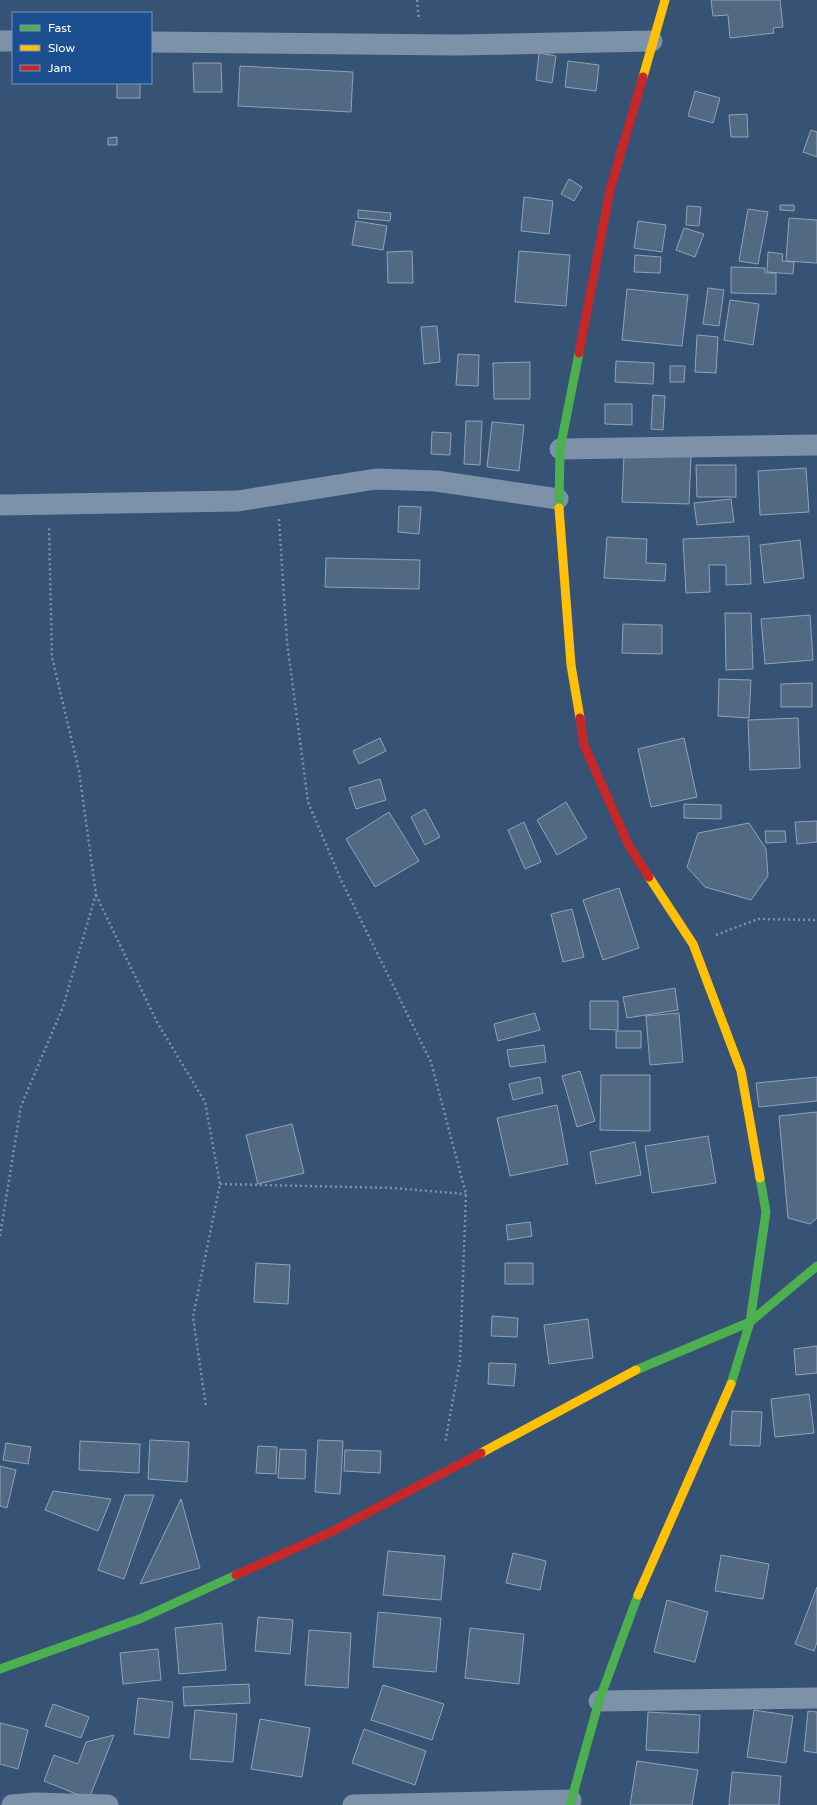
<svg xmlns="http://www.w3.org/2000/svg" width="817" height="1805" viewBox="0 0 817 1805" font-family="'Varela Round',sans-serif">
<rect width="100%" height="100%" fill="#365274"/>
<!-- building -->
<path fill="#526984" stroke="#92a2b6" d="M 711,0 L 780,0 L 783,27 L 773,28 L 774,33 L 730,38 L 728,15 L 713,16 Z
M 539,53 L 556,56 L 552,83 L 536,80 Z
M 568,61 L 599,65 L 596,91 L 565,87 Z
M 193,63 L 221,63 L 222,92 L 194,92 Z
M 240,66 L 353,72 L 351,112 L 238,106 Z
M 117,83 L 140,83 L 140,98 L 117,98 Z
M 695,91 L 720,98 L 713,123 L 688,116 Z
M 747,114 L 748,137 L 731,137 L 729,115 Z
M 811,130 L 817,132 L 817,157 L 803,152 Z
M 117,137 L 117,145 L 108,145 L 108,138 Z
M 569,179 L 582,187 L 574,201 L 561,194 Z
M 524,197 L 553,201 L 549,234 L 521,231 Z
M 780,205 L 794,205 L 794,211 L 780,210 Z
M 687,206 L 701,207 L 699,226 L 686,225 Z
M 748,209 L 768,212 L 758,264 L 739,261 Z
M 358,210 L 391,213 L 390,221 L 358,218 Z
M 789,218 L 817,220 L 817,263 L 786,261 Z
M 356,221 L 387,226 L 383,250 L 352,245 Z
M 638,221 L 666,225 L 662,252 L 634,248 Z
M 684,228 L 704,234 L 695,257 L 676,250 Z
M 412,251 L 413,283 L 388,283 L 387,252 Z
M 519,251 L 570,255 L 566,306 L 515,302 Z
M 768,252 L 783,254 L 782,261 L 794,262 L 793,274 L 767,272 Z
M 635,255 L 661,257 L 660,273 L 634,272 Z
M 731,267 L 765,268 L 765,273 L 776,273 L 776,294 L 731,293 Z
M 708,288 L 724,290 L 719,326 L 703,324 Z
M 627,289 L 688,295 L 682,346 L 622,340 Z
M 730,300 L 759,304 L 753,345 L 724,340 Z
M 437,326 L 440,362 L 424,364 L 421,327 Z
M 697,335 L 718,337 L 716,373 L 695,372 Z
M 458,354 L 479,355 L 478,386 L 456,385 Z
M 616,361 L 654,363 L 653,384 L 615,382 Z
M 530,362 L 530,399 L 494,399 L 493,363 Z
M 670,366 L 685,366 L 684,382 L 670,382 Z
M 653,395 L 665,396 L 663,430 L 651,429 Z
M 605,404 L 632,404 L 632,425 L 605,424 Z
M 466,421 L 482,421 L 480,465 L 464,464 Z
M 492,422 L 524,425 L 519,471 L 487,467 Z
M 432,432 L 451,433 L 450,455 L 431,454 Z
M 624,454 L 691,456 L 689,504 L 622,502 Z
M 696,465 L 736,465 L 736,497 L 697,497 Z
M 806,468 L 809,512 L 760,515 L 758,471 Z
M 731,499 L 734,522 L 697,525 L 694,503 Z
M 399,506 L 421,507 L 419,534 L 398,532 Z
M 749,536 L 751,584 L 726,585 L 726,565 L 709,565 L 710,592 L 686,593 L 683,539 Z
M 607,537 L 647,539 L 646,563 L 666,564 L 665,581 L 604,578 Z
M 800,540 L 804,578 L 764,583 L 760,545 Z
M 326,558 L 420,560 L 419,589 L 325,587 Z
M 725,613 L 751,613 L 753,669 L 726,670 Z
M 810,615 L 813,660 L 765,664 L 761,619 Z
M 623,624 L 662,625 L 662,654 L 622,653 Z
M 719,679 L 751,680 L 749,718 L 718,716 Z
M 812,683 L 812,707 L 781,707 L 781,684 Z
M 798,718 L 800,768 L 750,770 L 748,720 Z
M 380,738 L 386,751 L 359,764 L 353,751 Z
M 684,738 L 697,797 L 651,807 L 638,749 Z
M 380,779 L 386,800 L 356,809 L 349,788 Z
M 566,802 L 587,838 L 557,855 L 537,820 Z
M 684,804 L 721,805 L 721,819 L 684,818 Z
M 425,809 L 440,837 L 425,845 L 411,817 Z
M 389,812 L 419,861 L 375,887 L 346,839 Z
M 817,821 L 817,842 L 797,844 L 795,822 Z
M 524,822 L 541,862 L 525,869 L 508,830 Z
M 749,823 L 766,849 L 768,876 L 751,900 L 705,887 L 687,867 L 698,833 Z
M 765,831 L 785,831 L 786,842 L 766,843 Z
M 619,888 L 639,948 L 603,960 L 583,900 Z
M 572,909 L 584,957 L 563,962 L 551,914 Z
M 675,988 L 678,1010 L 627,1018 L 623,997 Z
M 590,1001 L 618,1001 L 618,1030 L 590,1029 Z
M 535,1013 L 540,1030 L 498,1041 L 494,1024 Z
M 679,1013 L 683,1062 L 650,1065 L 646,1016 Z
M 616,1031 L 641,1031 L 641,1048 L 616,1048 Z
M 544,1045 L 546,1062 L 510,1067 L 507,1050 Z
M 580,1071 L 595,1121 L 577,1127 L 562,1076 Z
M 601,1075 L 650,1075 L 650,1131 L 600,1130 Z
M 540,1077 L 543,1093 L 513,1100 L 509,1084 Z
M 817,1077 L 817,1101 L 759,1107 L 756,1083 Z
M 557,1105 L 568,1164 L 510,1176 L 497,1118 Z
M 817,1112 L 817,1218 L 810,1224 L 788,1218 L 779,1116 Z
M 292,1124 L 304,1173 L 258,1184 L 246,1135 Z
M 708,1136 L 716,1183 L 652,1193 L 645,1146 Z
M 635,1142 L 641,1175 L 596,1184 L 590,1152 Z
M 530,1222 L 532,1236 L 508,1240 L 506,1225 Z
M 256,1263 L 290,1265 L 288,1304 L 254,1302 Z
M 505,1263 L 533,1263 L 533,1284 L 505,1284 Z
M 492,1316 L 518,1318 L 517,1337 L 491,1336 Z
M 588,1319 L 593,1358 L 549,1364 L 544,1325 Z
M 817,1346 L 817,1373 L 796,1375 L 794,1349 Z
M 489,1363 L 516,1364 L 514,1386 L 488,1384 Z
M 809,1394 L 814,1433 L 775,1437 L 771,1399 Z
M 732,1411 L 762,1412 L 760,1446 L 730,1445 Z
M 150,1440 L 189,1442 L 187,1482 L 148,1479 Z
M 318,1440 L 343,1441 L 340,1494 L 315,1492 Z
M 80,1441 L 140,1444 L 139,1473 L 79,1470 Z
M 6,1443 L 31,1447 L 28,1464 L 3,1460 Z
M 258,1446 L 277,1447 L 276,1474 L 256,1473 Z
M 280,1449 L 306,1450 L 305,1479 L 278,1478 Z
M 345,1450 L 381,1451 L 380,1473 L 344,1471 Z
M 0,1466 L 16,1470 L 7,1508 L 0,1506 Z
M 53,1491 L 111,1499 L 98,1531 L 45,1510 Z
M 125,1495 L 154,1495 L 124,1579 L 98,1570 Z
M 181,1499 L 200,1568 L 140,1584 Z
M 388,1551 L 445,1556 L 441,1600 L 383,1595 Z
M 513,1553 L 546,1561 L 540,1590 L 506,1583 Z
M 721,1555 L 769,1564 L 763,1599 L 715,1591 Z
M 817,1587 L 817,1642 L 814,1651 L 795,1644 Z
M 667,1600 L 708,1612 L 695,1662 L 654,1652 Z
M 378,1612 L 441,1618 L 436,1672 L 373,1667 Z
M 258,1617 L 293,1620 L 290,1654 L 255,1651 Z
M 222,1623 L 226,1670 L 179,1674 L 175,1628 Z
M 470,1628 L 524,1634 L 519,1684 L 465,1678 Z
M 309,1630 L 351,1633 L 348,1688 L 305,1685 Z
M 158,1649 L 161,1680 L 123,1684 L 120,1653 Z
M 249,1684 L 250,1703 L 184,1706 L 183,1687 Z
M 383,1685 L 444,1704 L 432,1740 L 371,1720 Z
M 138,1698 L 173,1702 L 169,1738 L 134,1734 Z
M 53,1704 L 89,1717 L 81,1738 L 45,1726 Z
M 195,1710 L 237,1714 L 233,1762 L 190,1759 Z
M 754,1710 L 793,1716 L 786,1763 L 747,1757 Z
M 808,1711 L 817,1712 L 817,1753 L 804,1751 Z
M 648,1712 L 700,1715 L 698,1753 L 646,1750 Z
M 260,1719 L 310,1728 L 302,1777 L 251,1769 Z
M 0,1723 L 28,1730 L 18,1769 L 0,1764 Z
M 364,1729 L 426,1751 L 415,1785 L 352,1763 Z
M 114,1735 L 89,1799 L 44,1781 L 54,1755 L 78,1764 L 86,1742 Z
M 637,1761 L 698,1770 L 692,1805 L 630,1805 Z
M 732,1772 L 781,1776 L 779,1805 L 729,1805 Z"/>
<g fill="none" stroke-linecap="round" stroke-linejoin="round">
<!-- path -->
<path stroke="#7d92a8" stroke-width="2.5" stroke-dasharray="2 3" stroke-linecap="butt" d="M 417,0 L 419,20
M 279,519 L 287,642 L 308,802 L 341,880 L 431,1062 L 466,1194 L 460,1361 L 445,1443
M 96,895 L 157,1022 L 205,1102 L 220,1184 L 193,1317 L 206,1407
M 716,935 L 758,919 L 817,920
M 220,1184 L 393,1188 L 466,1194
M 0,1236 L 21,1106 L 63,1007 L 96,894 L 79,771 L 52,657 L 49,527"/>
<!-- street -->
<path stroke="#7d92a8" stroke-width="21" d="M 0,41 L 13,41
M 151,42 L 457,45 L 652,41
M 560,449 L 817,445
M 0,505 L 238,501 L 376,479 L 436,481 L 558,499
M 599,1701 L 817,1698
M 12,1805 L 35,1803 L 108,1805
M 353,1805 L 571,1800"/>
<!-- fast -->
<path stroke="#4caf50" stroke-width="9" d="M 559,508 L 560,449 L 579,353
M 636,1370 L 750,1322 L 817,1266
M 731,1384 L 750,1322 L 766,1212 L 760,1178
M 0,1669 L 142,1618 L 236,1575
M 570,1805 L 599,1701 L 638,1595"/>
<!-- slow -->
<path stroke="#ffc107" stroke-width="9" d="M 643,77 L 665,0
M 559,508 L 571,665 L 580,718
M 649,877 L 693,944 L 741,1071 L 760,1178
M 481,1453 L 636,1370
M 638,1595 L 731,1384"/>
<!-- jam -->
<path stroke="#c62828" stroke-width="9" d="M 579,353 L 610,190 L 643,77
M 580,718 L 584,745 L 629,846 L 649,877
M 236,1575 L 331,1532 L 481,1453"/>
</g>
<!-- legend -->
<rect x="12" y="12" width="140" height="72" fill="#1b4f8f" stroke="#7695bc"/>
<rect x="20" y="25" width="20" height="6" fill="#4caf50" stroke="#7695bc"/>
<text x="48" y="32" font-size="12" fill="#ffffff">Fast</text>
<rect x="20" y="45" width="20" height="6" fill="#ffc107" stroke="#7695bc"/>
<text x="48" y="52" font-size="12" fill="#ffffff">Slow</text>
<rect x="20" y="65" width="20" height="6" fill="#c62828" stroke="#7695bc"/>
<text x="48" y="72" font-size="12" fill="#ffffff">Jam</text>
</svg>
